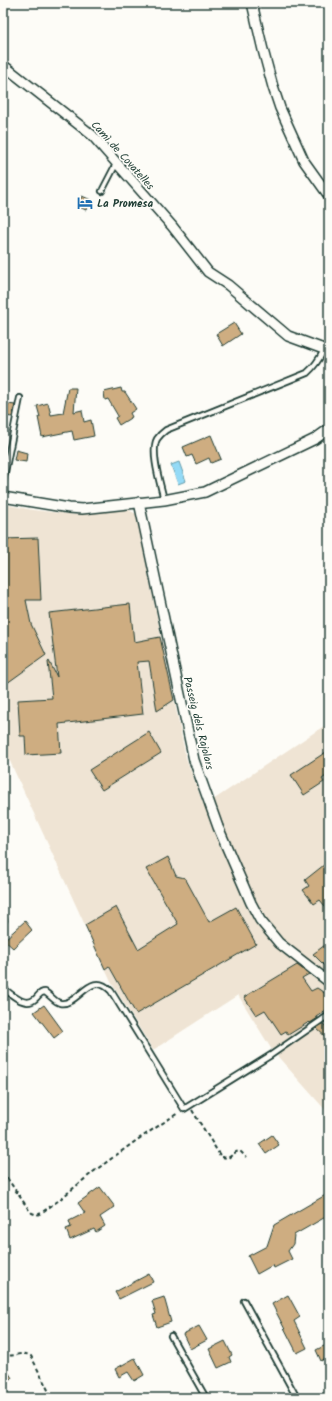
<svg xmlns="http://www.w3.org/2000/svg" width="332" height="1401" viewBox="0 0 332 1401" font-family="Kalam,sans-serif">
<rect width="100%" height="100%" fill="#fdfcf7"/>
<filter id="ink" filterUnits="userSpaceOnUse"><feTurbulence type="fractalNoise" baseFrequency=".025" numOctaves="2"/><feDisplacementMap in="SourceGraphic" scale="8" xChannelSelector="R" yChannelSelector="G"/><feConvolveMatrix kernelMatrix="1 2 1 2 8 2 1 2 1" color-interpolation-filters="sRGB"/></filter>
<g filter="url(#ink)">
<!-- built -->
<path fill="#efe4d4" d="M 3,504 L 33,510 L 78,515 L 127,509 L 136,514 L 186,758 L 204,806 L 324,726 L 329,733 L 329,1114 L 272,1050 L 238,995 L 153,1050 L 111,982 L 3,746 Z"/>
<!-- water -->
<path fill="#94daf6" stroke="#659ba8" d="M 179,462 L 186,481 L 178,484 L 171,465 Z"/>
<!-- building -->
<path fill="#cead81" stroke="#1f3d34" d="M 82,196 L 91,200 L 86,210 L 77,206 Z
M 234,323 L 241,334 L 223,346 L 216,334 Z
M 68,388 L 76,388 L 74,412 L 82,410 L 84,422 L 91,420 L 94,436 L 74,440 L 72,431 L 42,437 L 38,417 L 40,417 L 37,406 L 48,403 L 51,415 L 63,413 Z
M 121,388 L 122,392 L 125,392 L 136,409 L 130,413 L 132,417 L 119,425 L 115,418 L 118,416 L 108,399 L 105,400 L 104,392 Z
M 8,404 L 15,405 L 12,417 L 5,416 Z
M 211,435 L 221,459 L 211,463 L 209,458 L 196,464 L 192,455 L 187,457 L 183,447 Z
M 16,450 L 27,453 L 26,462 L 14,460 Z
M 38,538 L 41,600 L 26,600 L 31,624 L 46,655 L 3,686 L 3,539 Z
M 130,604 L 134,642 L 160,637 L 174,700 L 157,711 L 149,661 L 137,662 L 143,714 L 59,724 L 61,753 L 26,755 L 25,736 L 20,736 L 18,700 L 52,698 L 48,662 L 49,661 L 57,677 L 49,613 Z
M 149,732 L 161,753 L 102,790 L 89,770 Z
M 329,750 L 329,774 L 322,779 L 324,782 L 304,795 L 291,775 Z
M 168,857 L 176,876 L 185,878 L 209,922 L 236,907 L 256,944 L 136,1014 L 109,966 L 105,969 L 85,925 L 116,907 L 138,949 L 178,924 L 146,869 Z
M 329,861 L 329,911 L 320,900 L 314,904 L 303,890 L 309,886 L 305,880 Z
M 25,921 L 32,930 L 13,948 L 4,940 Z
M 329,942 L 329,961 L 324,965 L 313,954 Z
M 297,965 L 309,974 L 302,978 L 311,991 L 317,988 L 326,994 L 329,999 L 329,1008 L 316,1017 L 318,1018 L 310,1023 L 309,1022 L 288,1035 L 286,1031 L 281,1034 L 265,1010 L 256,1015 L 244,997 Z
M 44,1005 L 63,1031 L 54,1038 L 34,1012 Z
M 323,1024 L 329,1029 L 329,1040 L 316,1028 Z
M 272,1135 L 279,1145 L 266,1154 L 259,1144 Z
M 100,1187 L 115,1207 L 100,1217 L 105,1226 L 96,1232 L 94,1229 L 70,1240 L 66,1229 L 71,1227 L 69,1221 L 85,1213 L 78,1203 Z
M 329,1193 L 329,1215 L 294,1235 L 293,1244 L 288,1251 L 292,1259 L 274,1268 L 273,1265 L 257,1274 L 248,1256 L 267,1246 L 274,1225 Z
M 149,1274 L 153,1282 L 119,1299 L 115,1292 Z
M 288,1295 L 300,1317 L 294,1321 L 307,1348 L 297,1353 L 272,1304 Z
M 164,1297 L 171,1322 L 157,1327 L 153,1315 L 156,1314 L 152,1301 Z
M 199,1326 L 207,1340 L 190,1349 L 183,1334 Z
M 225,1341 L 232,1355 L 229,1357 L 231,1362 L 218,1368 L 209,1349 Z
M 326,1345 L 329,1351 L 329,1356 L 321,1361 L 316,1350 Z
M 135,1358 L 144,1375 L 134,1381 L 128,1372 L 119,1377 L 115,1369 Z
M 3,1364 L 12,1378 L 3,1385 Z"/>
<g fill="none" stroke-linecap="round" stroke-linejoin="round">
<defs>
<path id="lane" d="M 102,191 L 116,164
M 3,482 L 20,398
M 164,500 C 161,486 150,452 157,439 C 159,436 162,433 166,430 L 307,373 C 315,366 319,360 324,350
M 3,918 L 4,920
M 3,988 C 11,994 25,1008 35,999 C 39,996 39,992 45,992 C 50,995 55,1002 60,1003 C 79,1006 90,969 111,991 L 184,1109 L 271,1055 L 329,1015
M 244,1301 L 297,1398
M 171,1336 L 206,1398"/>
<path id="street" d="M 252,3 L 263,50 L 273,87 L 280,108 L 304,161 L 329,196
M 3,65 L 92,135 L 172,226 L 208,272 L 228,285 L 288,336 L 329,351
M 3,497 L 69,508 L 82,509 L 164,500 L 205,492 L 315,439 L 329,429
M 139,502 L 194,760 L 218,827 L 251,903 L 260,920 L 279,943 L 329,982"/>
</defs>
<!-- lane casing -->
<use href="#lane" stroke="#1f3d34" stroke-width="8"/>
<!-- street casing -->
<use href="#street" stroke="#1f3d34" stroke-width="12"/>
<!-- path -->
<path stroke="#1f3d34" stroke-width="2" stroke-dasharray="4 3" stroke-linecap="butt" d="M 192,1110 L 221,1157 L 228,1158 L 236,1152 L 240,1151 L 246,1157
M 3,1172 L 29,1210 L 32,1213 L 37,1215 L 41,1213 L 58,1201 L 93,1172 L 137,1140 L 178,1113
M 3,1354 C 12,1359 22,1350 31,1356 L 52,1398"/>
<!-- lane -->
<use href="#lane" stroke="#fdfcf7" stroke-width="4.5"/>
<!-- street -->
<use href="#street" stroke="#fdfcf7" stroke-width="9"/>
</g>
</g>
<!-- icons -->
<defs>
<symbol id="hotel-bare" viewBox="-9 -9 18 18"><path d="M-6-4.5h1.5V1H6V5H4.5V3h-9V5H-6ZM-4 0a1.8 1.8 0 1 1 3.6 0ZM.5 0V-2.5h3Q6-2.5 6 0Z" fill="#1f6fb2" stroke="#fdfcf7" stroke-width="2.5" paint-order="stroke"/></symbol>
</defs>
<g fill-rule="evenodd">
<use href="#hotel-bare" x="74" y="192" width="22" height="22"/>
</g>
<g text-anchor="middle" stroke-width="3.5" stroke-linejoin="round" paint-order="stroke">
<!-- street labels -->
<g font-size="11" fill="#1f3d34" stroke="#fdfcf7">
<text transform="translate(123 155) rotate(48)" y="4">Camì de Covatelles</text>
<text transform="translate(199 723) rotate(76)" y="4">Passeig dels Rajolars</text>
</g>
<!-- poi labels -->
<g font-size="11" font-weight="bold" fill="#1f3d34" stroke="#fdfcf7" text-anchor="start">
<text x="97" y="207">La Promesa</text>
</g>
</g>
<!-- margin -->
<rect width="332" height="1401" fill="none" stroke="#fdfcf7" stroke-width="16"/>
<rect x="8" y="8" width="316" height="1385" fill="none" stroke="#1f3d34" stroke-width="1.5" filter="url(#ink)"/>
</svg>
